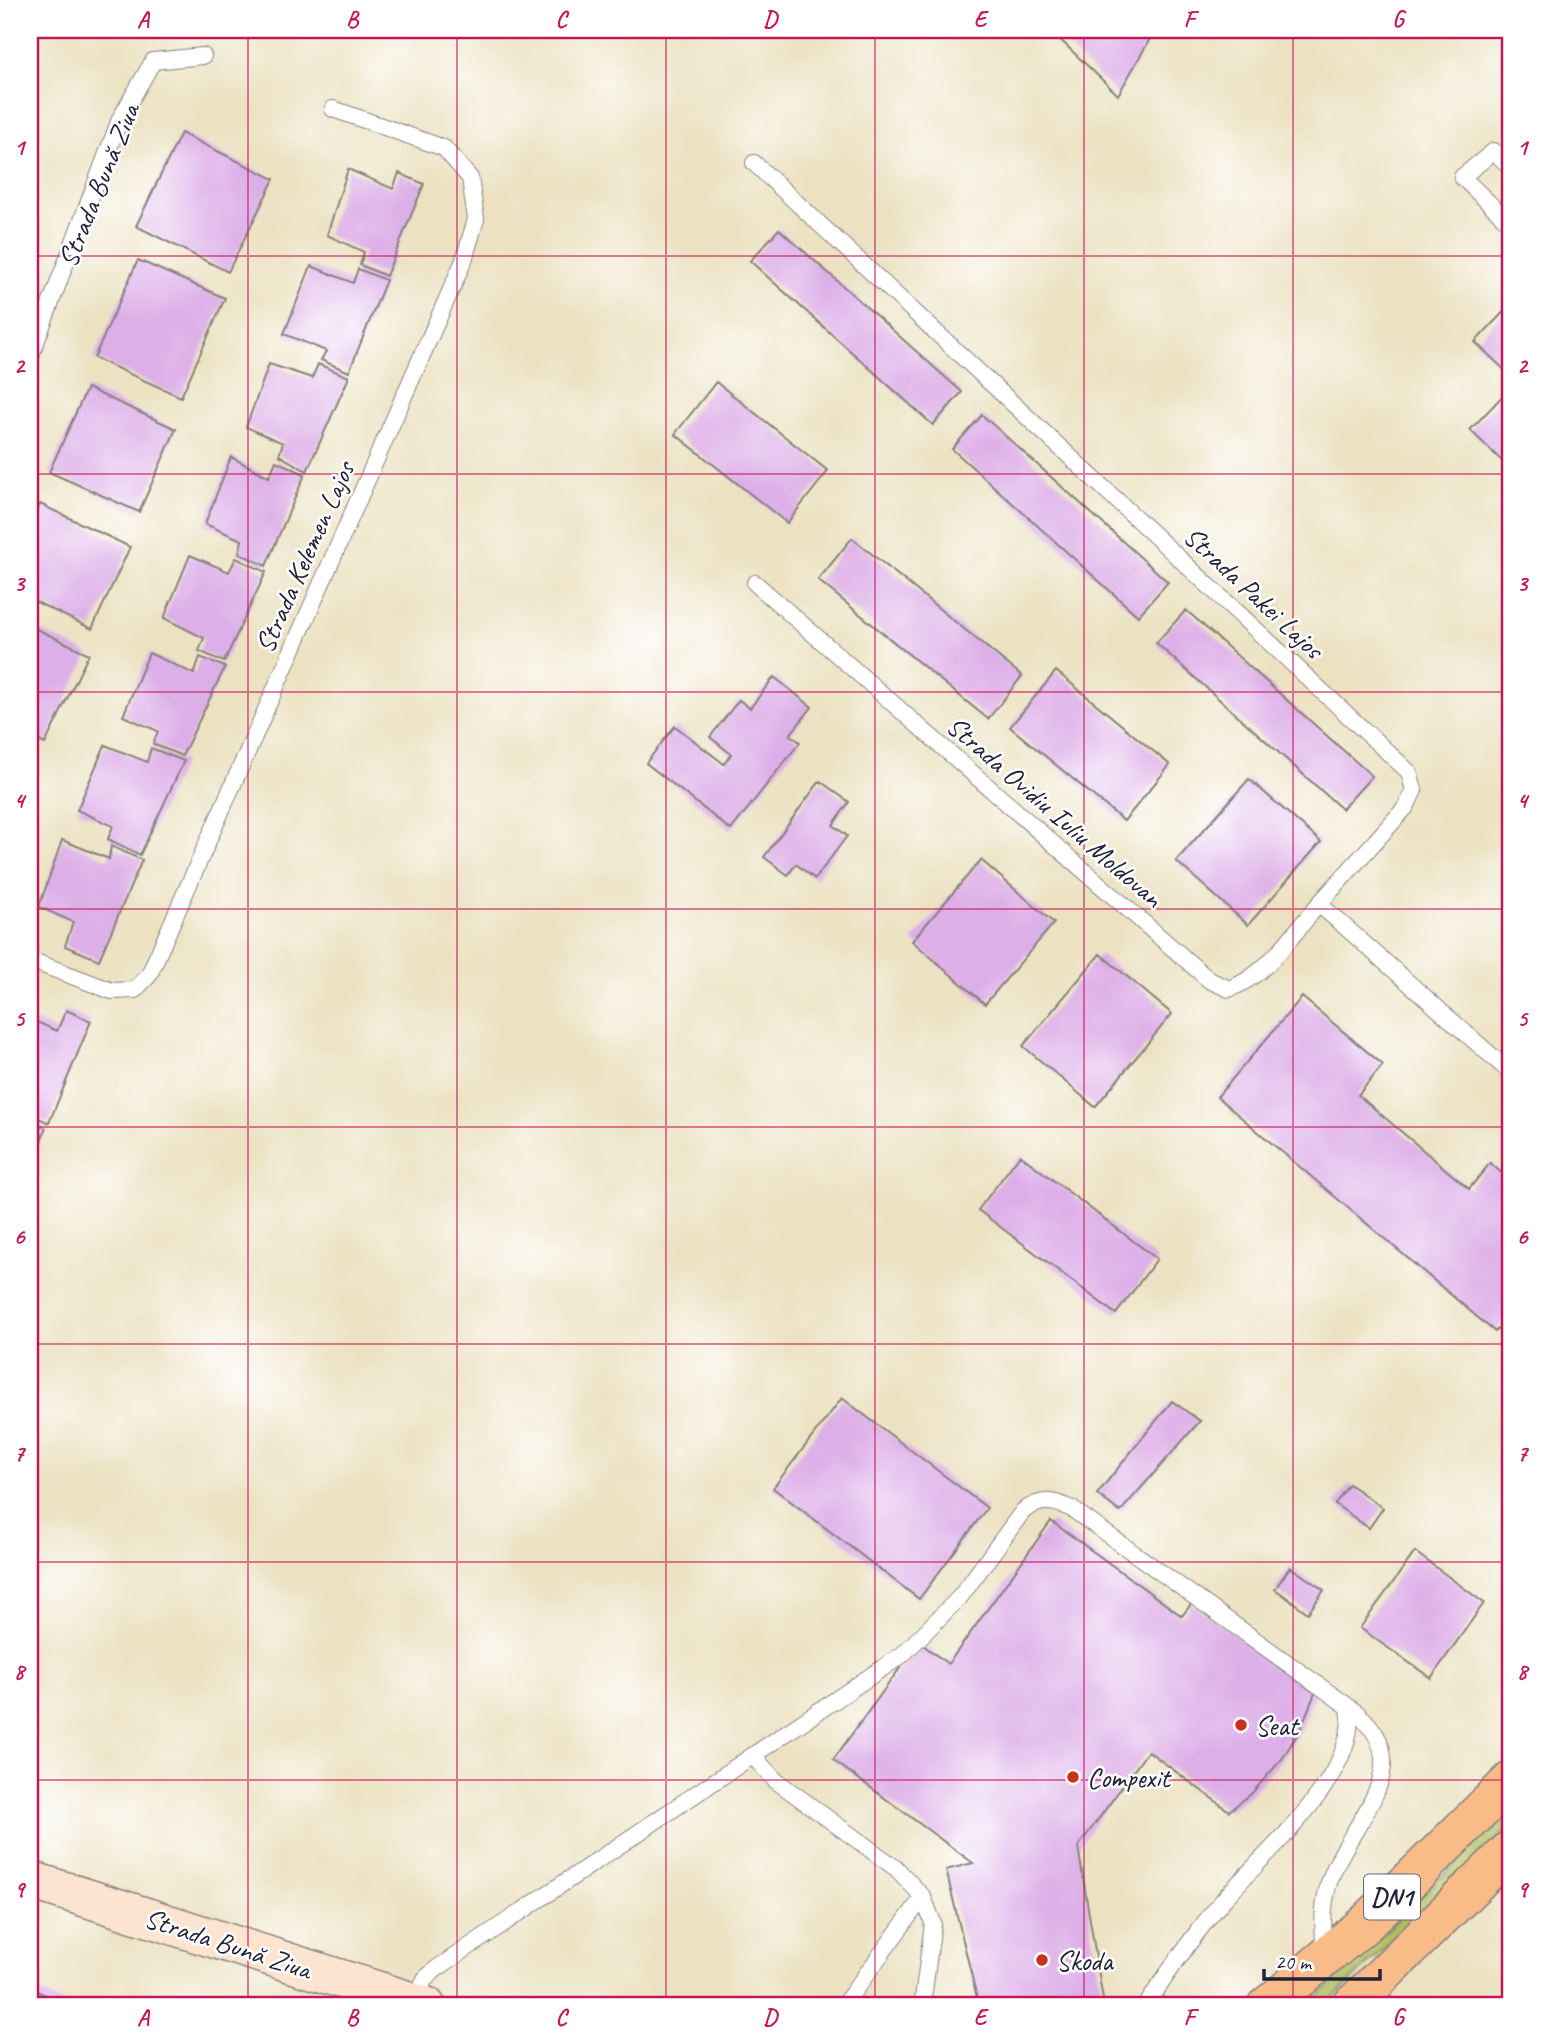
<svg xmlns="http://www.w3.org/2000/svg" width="1541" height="2036" viewBox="0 0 1541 2036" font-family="Caveat,sans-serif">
<rect width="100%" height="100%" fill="#fff"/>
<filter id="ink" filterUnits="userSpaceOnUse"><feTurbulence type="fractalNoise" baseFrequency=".0143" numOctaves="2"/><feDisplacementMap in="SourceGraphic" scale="14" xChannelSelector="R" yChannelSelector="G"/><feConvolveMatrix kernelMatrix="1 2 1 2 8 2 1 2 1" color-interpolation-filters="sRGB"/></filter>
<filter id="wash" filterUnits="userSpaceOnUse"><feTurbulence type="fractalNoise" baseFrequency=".00686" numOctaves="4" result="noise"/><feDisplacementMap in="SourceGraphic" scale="28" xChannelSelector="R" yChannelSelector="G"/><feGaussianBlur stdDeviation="1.57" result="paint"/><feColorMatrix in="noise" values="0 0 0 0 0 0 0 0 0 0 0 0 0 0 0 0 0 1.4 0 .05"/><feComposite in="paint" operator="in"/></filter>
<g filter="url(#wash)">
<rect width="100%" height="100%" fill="#ece2c2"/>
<!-- green -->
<path fill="#afbe60" stroke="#68704e" stroke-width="2" d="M 1511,1809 L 1511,1826 L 1325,2006 L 1308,2006 Z"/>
<g id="blocks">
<!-- building -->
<path fill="#ddafe8" d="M 1050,30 L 1155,30 L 1118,95 Z
M 181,133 L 274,179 L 228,272 L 136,226 Z
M 348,169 L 393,189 L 399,173 L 424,184 L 386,276 L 360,265 L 364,252 L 327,235 Z
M 779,229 L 962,392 L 933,425 L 750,261 Z
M 138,260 L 225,298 L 181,397 L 94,358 Z
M 311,266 L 353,283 L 358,269 L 386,280 L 349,372 L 321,360 L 326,351 L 284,334 Z
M 1511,304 L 1511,376 L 1475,342 Z
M 269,364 L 312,378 L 318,364 L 349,377 L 307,471 L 279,455 L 283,443 L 246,427 Z
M 716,382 L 828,471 L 787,523 L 675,434 Z
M 1511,387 L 1511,470 L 1470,430 Z
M 87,388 L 176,429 L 139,512 L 49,472 Z
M 982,415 L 1168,582 L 1138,616 L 952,449 Z
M 231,457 L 269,477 L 276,461 L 305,474 L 266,566 L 239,553 L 242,540 L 205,524 Z
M 40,504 L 130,547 L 92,629 L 30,599 L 30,524 Z
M 852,538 L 1022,676 L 988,719 L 818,580 Z
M 190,555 L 229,572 L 236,558 L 266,572 L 224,662 L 199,651 L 204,638 L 164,618 Z
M 1186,610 L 1372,776 L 1342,809 L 1156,643 Z
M 30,626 L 89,654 L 45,744 L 30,737 Z
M 149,653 L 194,674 L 200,657 L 225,667 L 182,756 L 153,744 L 158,731 L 123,716 Z
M 1056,671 L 1170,765 L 1124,821 L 1010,727 Z
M 774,677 L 812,707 L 790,735 L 800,742 L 731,830 L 646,763 L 675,726 L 724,764 L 731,754 L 710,737 L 739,700 L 750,708 Z
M 105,745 L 147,762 L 151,748 L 184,761 L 140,855 L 108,839 L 113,826 L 77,810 Z
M 1249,779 L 1321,842 L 1248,925 L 1176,861 Z
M 820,781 L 849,802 L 833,825 L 847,836 L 815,879 L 796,864 L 788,875 L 764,857 Z
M 62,840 L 109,859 L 111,846 L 142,860 L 99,960 L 65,946 L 73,922 L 39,907 Z
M 981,860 L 1054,923 L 985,1004 L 912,941 Z
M 1100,954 L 1172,1014 L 1095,1107 L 1023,1046 Z
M 1302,997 L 1383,1065 L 1358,1095 L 1469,1189 L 1490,1163 L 1511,1181 L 1511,1312 L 1495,1332 L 1217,1097 Z
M 66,1010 L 91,1021 L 49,1123 L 30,1114 L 30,1019 L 57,1031 Z
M 30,1121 L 46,1128 L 30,1166 Z
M 1020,1155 L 1157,1259 L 1116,1314 L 978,1210 Z
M 842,1398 L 987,1508 L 919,1599 L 773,1488 Z
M 1172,1401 L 1200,1421 L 1120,1512 L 1097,1494 Z
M 1349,1484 L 1383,1508 L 1369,1528 L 1335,1504 Z
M 1051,1521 L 1182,1616 L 1192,1603 L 1315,1693 L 1300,1730 L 1282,1759 L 1251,1794 L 1229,1811 L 1148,1751 L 1078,1847 L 1104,2006 L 979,2006 L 946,1870 L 973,1863 L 833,1760 L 919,1642 L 948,1664 Z
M 1415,1552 L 1484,1603 L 1431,1678 L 1360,1628 Z
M 1290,1567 L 1324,1590 L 1308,1613 L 1275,1589 Z
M 30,1988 L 70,2006 L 30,2006 Z"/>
</g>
</g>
<g filter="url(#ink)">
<use href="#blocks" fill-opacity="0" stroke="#87827e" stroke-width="2"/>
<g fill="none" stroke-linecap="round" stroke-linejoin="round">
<defs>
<path id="service" d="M 754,163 L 1409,772 L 1414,790 L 1406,807 L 1319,904 L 1511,1073
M 1511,168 L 1494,151 L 1462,177 L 1511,224
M 30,358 L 120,119 L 153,61 L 203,56
M 755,583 L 1209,980 L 1229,989 C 1267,976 1293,933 1319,904
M 30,960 L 112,991 L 135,990 L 149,975 L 464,260 L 476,219 L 470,178 L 444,148 L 333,109
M 753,1756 L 775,1780 L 897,1869 L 923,1897 L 843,2006
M 413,2004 L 425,1979 L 436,1969 L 902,1655 L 960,1597 L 1023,1511 C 1042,1498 1052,1500 1072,1509 L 1349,1707 C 1429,1764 1346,1822 1328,1886 C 1322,1909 1322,1933 1326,1956
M 922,2006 L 933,1923 L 923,1897
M 1146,2006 C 1170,1969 1195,1932 1225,1898 C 1266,1851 1360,1774 1349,1707"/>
<path id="secondary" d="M 30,1880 L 426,2006"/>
<path id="primary" d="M 1267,2006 L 1365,1924 L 1511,1781
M 1351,2006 L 1511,1849"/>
</defs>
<!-- service casing -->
<use href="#service" stroke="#87827e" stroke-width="18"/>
<!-- secondary casing -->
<use href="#secondary" stroke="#87827e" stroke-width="41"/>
<!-- primary casing -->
<use href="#primary" stroke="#87827e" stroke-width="41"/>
<!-- service -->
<use href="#service" stroke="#fff" stroke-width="16"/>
<!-- secondary -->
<use href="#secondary" stroke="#fde4d0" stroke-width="38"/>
<!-- primary -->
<use href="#primary" stroke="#f9bc89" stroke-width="38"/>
</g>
</g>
<!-- grid -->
<path fill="none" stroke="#c2185b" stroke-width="2" stroke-opacity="0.55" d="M 248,30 L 248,2006M 457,30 L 457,2006M 666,30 L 666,2006M 875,30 L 875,2006M 1084,30 L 1084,2006M 1293,30 L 1293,2006M 30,256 L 1511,256M 30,474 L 1511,474M 30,692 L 1511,692M 30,909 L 1511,909M 30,1127 L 1511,1127M 30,1344 L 1511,1344M 30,1562 L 1511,1562M 30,1780 L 1511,1780"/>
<!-- markers -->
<g fill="#c8321e" stroke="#fff" stroke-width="2.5">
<circle cx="1241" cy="1725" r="7"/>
<circle cx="1073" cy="1777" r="7"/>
<circle cx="1042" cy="1960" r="7"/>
</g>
<g text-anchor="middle" stroke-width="5" stroke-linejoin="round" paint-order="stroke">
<!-- shield labels -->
<rect fill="#fff" stroke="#646476" stroke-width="2" x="1364" y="1874.5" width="56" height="45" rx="5"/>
<g font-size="26" font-weight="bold" fill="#22223b">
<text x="1392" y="1906">DN1</text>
</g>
<!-- street labels -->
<g font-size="28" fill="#22223b" stroke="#fff">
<text transform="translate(98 185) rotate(-68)" y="10">Strada Bună Ziua</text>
<text transform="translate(304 557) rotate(-66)" y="10">Strada Kelemen Lajos</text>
<text transform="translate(1254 592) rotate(43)" y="10">Strada Pakei Lajos</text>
<text transform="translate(1055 811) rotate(41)" y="10">Strada Ovidiu Iuliu Moldovan</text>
<text transform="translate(228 1943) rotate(18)" y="10">Strada Bună Ziua</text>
</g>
<!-- poi labels -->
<g font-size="28" fill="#22223b" stroke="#fff" text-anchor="start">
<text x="1255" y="1735">Seat</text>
<text x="1087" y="1787">Compexit</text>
<text x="1056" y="1970">Skoda</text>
</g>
</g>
<!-- margin -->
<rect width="1541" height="2036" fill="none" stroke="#fff" stroke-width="77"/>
<!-- scale -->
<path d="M1264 1969v10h116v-10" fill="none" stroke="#22223b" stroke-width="3.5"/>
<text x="1275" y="1969" font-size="21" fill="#22223b" stroke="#ffffff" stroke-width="5" paint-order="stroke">20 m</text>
<rect x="38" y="38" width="1464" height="1959" fill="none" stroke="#c2185b" stroke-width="2.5"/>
<g font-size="23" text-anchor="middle" font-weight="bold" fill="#c2185b">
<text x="143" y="27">A</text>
<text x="352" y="27">B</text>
<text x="561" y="27">C</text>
<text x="770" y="27">D</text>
<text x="980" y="27">E</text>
<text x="1189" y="27">F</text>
<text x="1398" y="27">G</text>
<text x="19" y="155">1</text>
<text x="1522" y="155">1</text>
<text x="19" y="373">2</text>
<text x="1522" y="373">2</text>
<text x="19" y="591">3</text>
<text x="1522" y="591">3</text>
<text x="19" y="808">4</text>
<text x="1522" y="808">4</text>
<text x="19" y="1026">5</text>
<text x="1522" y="1026">5</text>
<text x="19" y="1244">6</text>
<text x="1522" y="1244">6</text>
<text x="19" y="1461">7</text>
<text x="1522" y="1461">7</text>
<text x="19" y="1679">8</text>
<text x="1522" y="1679">8</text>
<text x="19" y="1897">9</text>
<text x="1522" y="1897">9</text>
<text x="143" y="2025">A</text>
<text x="352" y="2025">B</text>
<text x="561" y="2025">C</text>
<text x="770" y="2025">D</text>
<text x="980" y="2025">E</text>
<text x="1189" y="2025">F</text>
<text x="1398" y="2025">G</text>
</g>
</svg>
